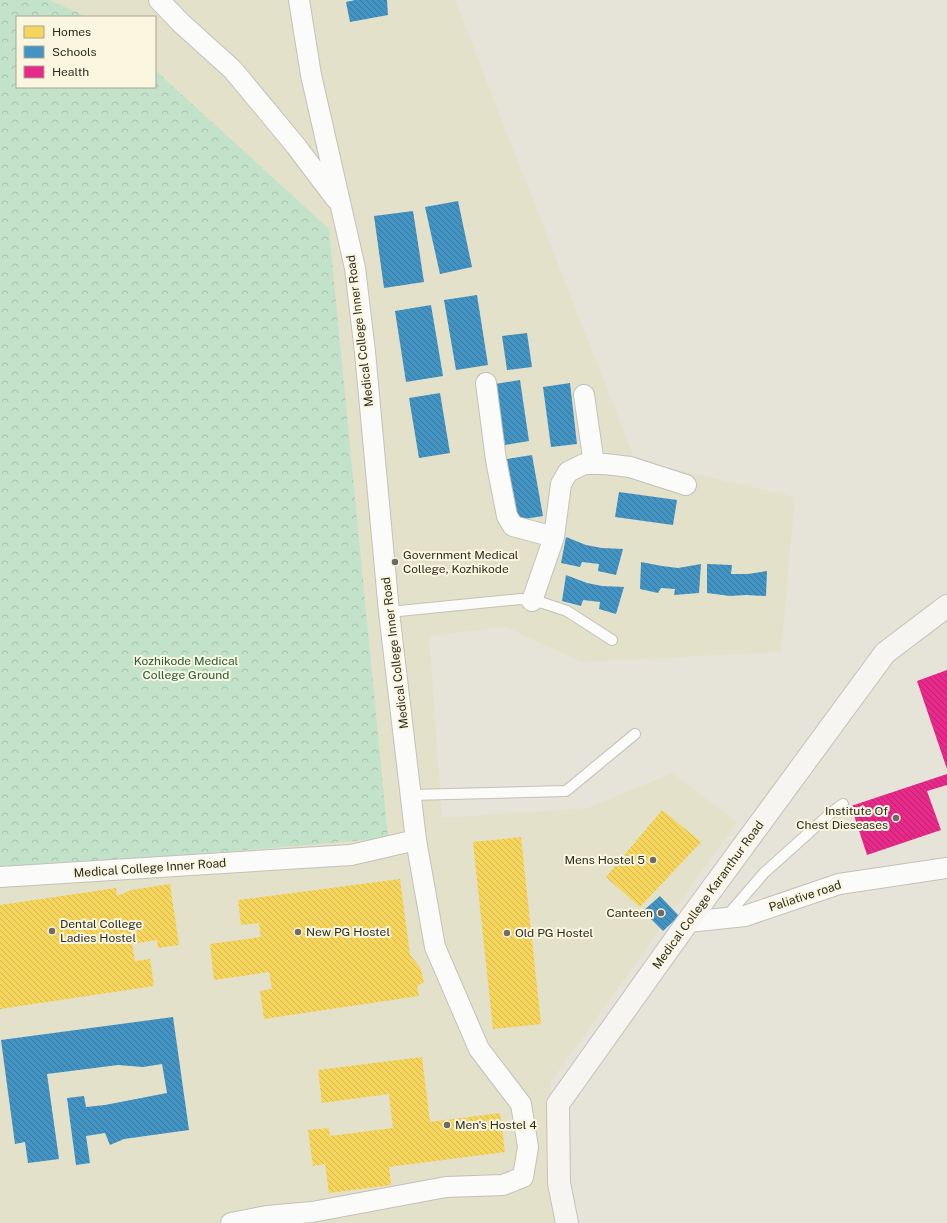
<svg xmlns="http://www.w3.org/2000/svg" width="947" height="1223" viewBox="0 0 947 1223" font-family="'Public Sans',sans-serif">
<defs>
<pattern id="park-crowns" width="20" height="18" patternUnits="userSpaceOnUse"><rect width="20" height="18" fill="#c3e2ca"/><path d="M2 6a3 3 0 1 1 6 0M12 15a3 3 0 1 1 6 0" fill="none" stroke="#a8c2ad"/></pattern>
<pattern id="homes-back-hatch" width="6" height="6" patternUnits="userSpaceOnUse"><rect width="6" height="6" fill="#f6d55c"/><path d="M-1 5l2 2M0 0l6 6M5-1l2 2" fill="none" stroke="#d3b750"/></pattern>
<pattern id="schools-back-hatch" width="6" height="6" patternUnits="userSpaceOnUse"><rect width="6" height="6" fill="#4393c3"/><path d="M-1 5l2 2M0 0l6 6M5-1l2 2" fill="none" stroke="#38789e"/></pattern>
<pattern id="health-back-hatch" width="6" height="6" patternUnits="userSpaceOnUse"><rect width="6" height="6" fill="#e7298a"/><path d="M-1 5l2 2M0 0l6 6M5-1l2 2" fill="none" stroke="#bc2370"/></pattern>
</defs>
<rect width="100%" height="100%" fill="#e6e4d8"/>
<!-- built -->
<path fill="#e4e1cb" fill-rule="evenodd" d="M 0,0 L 455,0 L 635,460 L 795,497 L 781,652 L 581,662 L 506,627 L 429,636 L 442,818 L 588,808 L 672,773 L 737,822 L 550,1083 L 565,1223 L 0,1223 ZM 17,17 L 155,17 L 155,87 L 17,87 Z"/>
<!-- park -->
<path fill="url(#park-crowns)" d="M 0,0 L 49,0 L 88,17 L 17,17 L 17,87 L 155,87 L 155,70 L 329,229 L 388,838 L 0,871 Z"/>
<!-- homes -->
<path fill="url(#homes-back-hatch)" d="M 662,810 L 701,842 L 640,907 L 606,877 Z
M 521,837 L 541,1024 L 493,1029 L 473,842 Z
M 400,879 L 410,955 L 420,967 L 424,982 L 417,986 L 419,996 L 264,1019 L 260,991 L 272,989 L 269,972 L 214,980 L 210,944 L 261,937 L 259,923 L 241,925 L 238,900 Z
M 170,884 L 179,945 L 158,948 L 157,940 L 132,944 L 135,961 L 150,959 L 154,986 L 0,1009 L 0,905 L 116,888 L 117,896 L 131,890 Z
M 422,1057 L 430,1122 L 500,1113 L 505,1152 L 389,1167 L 391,1185 L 329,1193 L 325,1164 L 313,1166 L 308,1130 L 329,1128 L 330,1136 L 393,1128 L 389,1094 L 322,1103 L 318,1070 Z"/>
<!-- schools -->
<path fill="url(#schools-back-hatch)" d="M 355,0 L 387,0 L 388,15 L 350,22 L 346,2 Z
M 458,201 L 472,267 L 440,274 L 425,207 Z
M 413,211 L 424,282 L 384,288 L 374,216 Z
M 477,295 L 488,365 L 456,370 L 444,300 Z
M 431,305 L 443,376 L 406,382 L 395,311 Z
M 527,333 L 532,367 L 507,370 L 502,336 Z
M 520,380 L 529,441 L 505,445 L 495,384 Z
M 570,383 L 577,444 L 551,447 L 543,387 Z
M 440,393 L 450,453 L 419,458 L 409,398 Z
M 532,455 L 543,516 L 518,520 L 507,459 Z
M 619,492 L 677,500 L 673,525 L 615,517 Z
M 566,537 L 586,545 L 602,548 L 623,549 L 616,575 L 598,571 L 599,564 L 582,562 L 580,567 L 561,563 Z
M 641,562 L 662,566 L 678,568 L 701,564 L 699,593 L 674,595 L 675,589 L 661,588 L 658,593 L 640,589 Z
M 707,564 L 732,565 L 731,574 L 748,574 L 767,571 L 766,596 L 746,595 L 730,596 L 707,593 Z
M 566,575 L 587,583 L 602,586 L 624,587 L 616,614 L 599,609 L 600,602 L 583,600 L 581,606 L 562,601 Z
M 660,896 L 679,916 L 663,931 L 643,911 Z
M 173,1017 L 189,1130 L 124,1139 L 110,1145 L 105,1133 L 86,1136 L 90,1163 L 76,1165 L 67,1098 L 84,1096 L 86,1107 L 105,1105 L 167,1093 L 162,1064 L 143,1067 L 118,1065 L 47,1074 L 59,1159 L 28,1163 L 25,1142 L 15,1144 L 1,1040 Z"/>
<!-- health -->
<path fill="url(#health-back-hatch)" d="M 947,670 L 947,769 L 917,681 Z
M 947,774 L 947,785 L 927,791 L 941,830 L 867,855 L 851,806 Z"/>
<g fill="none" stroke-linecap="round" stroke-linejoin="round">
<defs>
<path id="service" d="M 389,612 L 521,599 L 543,603 L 567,611 L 612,640
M 412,795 L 566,791 L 635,734
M 726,917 L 764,873 L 832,812 L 843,804"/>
<path id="minor" d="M 159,0 L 181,23 L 233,70 L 296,146 L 336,199
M 486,383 L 496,460 L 507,516 L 513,526 L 554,537
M 584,395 L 594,464
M 532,601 L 554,537 L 561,484 L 568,472 L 584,464 L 605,464 L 630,467 L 686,485
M 0,877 L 351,855 L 416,840 L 389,612 L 365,352 L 355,268 L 311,75 L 299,0
M 688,922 L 745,916 L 839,884 L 947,868
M 231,1223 L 267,1216 L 312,1212 L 446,1187 L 503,1185 L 523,1177 L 528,1147 L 521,1104 L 479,1049 L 435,947 L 416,840"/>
<path id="secondary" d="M 567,1223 L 559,1183 L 558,1104 L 692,916 L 885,653 L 947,606"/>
</defs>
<!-- service casing -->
<use href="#service" stroke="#c3c1b8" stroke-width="12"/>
<!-- minor casing -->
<use href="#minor" stroke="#c3c1b8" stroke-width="22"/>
<!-- secondary casing -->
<use href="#secondary" stroke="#c3c1b8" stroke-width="24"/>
<!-- service -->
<use href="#service" stroke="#fbfbf9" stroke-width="10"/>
<!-- minor -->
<use href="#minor" stroke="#fbfbf9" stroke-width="20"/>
<!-- secondary -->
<use href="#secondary" stroke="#f7f5f1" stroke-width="22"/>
</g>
<!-- markers -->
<g fill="#6e6c62" stroke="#faf6df" stroke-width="1.5">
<circle cx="395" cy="562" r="4"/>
<circle cx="896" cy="818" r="4"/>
<circle cx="653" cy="860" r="4"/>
<circle cx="661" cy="913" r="4"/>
<circle cx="52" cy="931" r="4"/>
<circle cx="298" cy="932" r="4"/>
<circle cx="507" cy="933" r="4"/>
<circle cx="447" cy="1125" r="4"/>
</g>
<g text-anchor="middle" stroke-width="4" stroke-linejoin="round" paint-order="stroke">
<!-- street labels -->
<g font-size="12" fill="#2d2c23" stroke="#faf6df">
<text transform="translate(360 331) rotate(-97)" y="4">Medical College Inner Road</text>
<text transform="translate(395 653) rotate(-97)" y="4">Medical College Inner Road</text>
<text transform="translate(150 868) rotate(-4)" y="4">Medical College Inner Road</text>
<text transform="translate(708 895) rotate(-54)" y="4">Medical College Karanthur Road</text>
<text transform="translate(805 896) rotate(-18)" y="4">Paliative road</text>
</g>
<!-- poi labels -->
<g font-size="12" fill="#2d2c23" stroke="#faf6df" text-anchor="start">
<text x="403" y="559">Government Medical<tspan x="403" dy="14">College, Kozhikode</tspan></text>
<text x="888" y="815" text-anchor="end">Institute Of<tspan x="888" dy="14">Chest Dieseases</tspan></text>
<text x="645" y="864" text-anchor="end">Mens Hostel 5</text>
<text x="653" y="917" text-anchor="end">Canteen</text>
<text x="60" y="928">Dental College<tspan x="60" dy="14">Ladies Hostel</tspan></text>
<text x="306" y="936">New PG Hostel</text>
<text x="515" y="937">Old PG Hostel</text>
<text x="455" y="1129">Men's Hostel 4</text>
</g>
<!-- park labels -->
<g font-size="12" fill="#225e40" stroke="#faf6df">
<text x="186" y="665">Kozhikode Medical<tspan x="186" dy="14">College Ground</tspan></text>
</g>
</g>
<!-- legend -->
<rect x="16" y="16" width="140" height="72" fill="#faf6df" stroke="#a8a594"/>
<rect x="24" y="26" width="20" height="12" fill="#f6d55c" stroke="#a8a594"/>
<text x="52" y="36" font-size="12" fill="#2d2c23">Homes</text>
<rect x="24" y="46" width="20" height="12" fill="#4393c3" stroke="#a8a594"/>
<text x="52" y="56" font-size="12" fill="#2d2c23">Schools</text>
<rect x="24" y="66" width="20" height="12" fill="#e7298a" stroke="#a8a594"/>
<text x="52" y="76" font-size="12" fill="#2d2c23">Health</text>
</svg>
